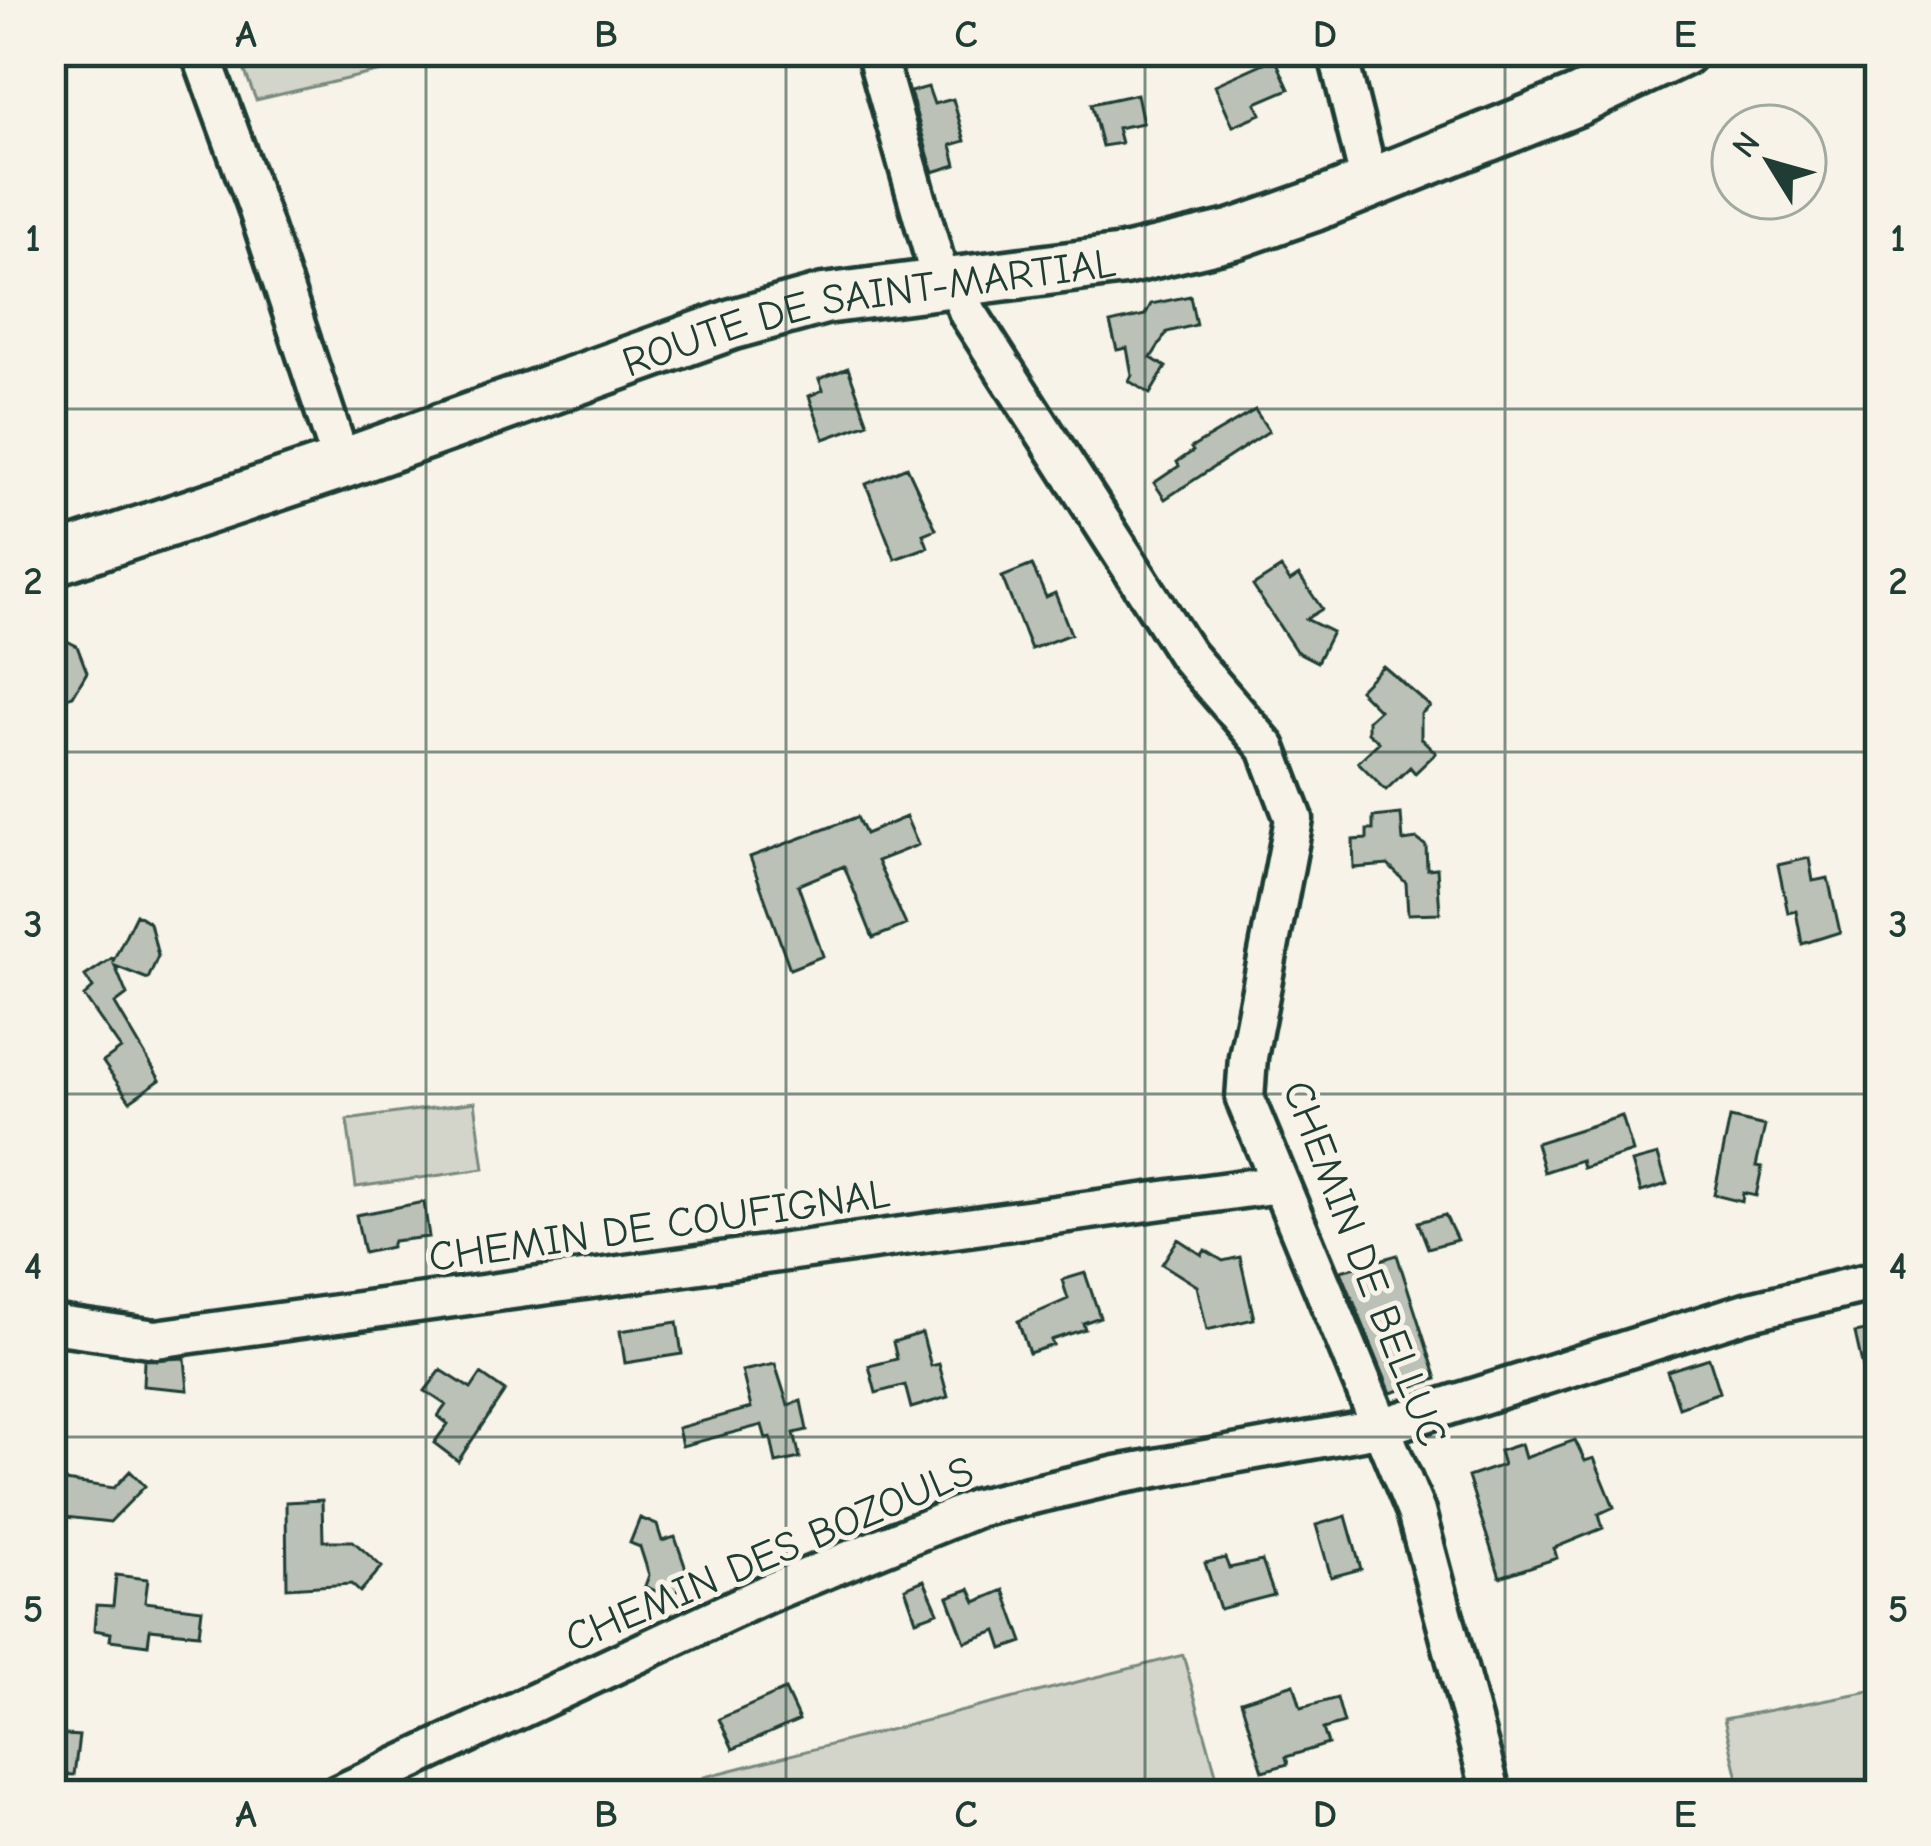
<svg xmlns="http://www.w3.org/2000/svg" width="1931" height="1846" viewBox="0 0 1931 1846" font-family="'Comic Neue',sans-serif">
<rect width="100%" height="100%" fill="#f7f3e8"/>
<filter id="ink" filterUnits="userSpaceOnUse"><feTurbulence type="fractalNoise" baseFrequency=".00833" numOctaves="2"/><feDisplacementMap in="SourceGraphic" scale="24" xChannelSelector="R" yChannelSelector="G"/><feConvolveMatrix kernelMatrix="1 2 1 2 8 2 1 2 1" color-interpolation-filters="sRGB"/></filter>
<g filter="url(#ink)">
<!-- green -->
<path fill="#d3d5ca" stroke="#79897f" stroke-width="3" d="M 237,51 L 467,51 L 256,100 Z
M 475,1102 L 484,1169 L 356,1187 L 347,1120 Z
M 1183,1655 L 1222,1795 L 708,1795 L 704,1777 Z
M 1880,1689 L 1880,1795 L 1742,1795 L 1724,1719 Z"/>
<!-- building -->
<path fill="#bbc1b6" stroke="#1f3d34" stroke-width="3" d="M 1275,58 L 1289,89 L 1256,103 L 1261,114 L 1233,126 L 1215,85 Z
M 928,87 L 934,104 L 953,99 L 965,141 L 951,145 L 956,165 L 933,172 L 910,92 Z
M 1137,94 L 1143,123 L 1117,128 L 1121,143 L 1102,146 L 1091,104 Z
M 1190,296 L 1196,325 L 1167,332 L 1151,358 L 1166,367 L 1150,394 L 1129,381 L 1132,375 L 1127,348 L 1117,350 L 1110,323 L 1145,315 L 1151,304 Z
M 848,368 L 868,423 L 824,439 L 809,396 L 823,390 L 819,379 Z
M 1255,410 L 1269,431 L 1165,499 L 1154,483 L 1179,466 L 1177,462 L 1193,451 L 1191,448 Z
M 907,467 L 936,529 L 923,534 L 928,547 L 895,559 L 866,484 Z
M 1032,565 L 1046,597 L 1055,593 L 1071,634 L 1031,649 L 1002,577 Z
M 1281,568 L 1290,581 L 1299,575 L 1322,609 L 1306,619 L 1332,632 L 1317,662 L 1296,651 L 1253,586 Z
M 51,633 L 77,646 L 87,672 L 73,696 L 51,702 Z
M 1383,666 L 1430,706 L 1421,714 L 1421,738 L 1436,753 L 1415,773 L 1410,767 L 1386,790 L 1358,762 L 1379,742 L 1368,732 L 1368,720 L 1379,710 L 1359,690 Z
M 1401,814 L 1403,841 L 1417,839 L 1426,846 L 1427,869 L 1437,868 L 1440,913 L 1408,914 L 1406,883 L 1388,865 L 1354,868 L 1353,840 L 1367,839 L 1367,830 L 1373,830 L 1373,817 Z
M 857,817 L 865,834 L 906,817 L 918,845 L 877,861 L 906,925 L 873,938 L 844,866 L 798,885 L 823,956 L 790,969 L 750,857 Z
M 1809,858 L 1813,881 L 1828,878 L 1840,932 L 1802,944 L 1796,911 L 1788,913 L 1778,865 Z
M 136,914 L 150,923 L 158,956 L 148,979 L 115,966 L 127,995 L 115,1004 L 160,1080 L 130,1101 L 103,1062 L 121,1049 L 84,996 L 93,988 L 85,976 L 112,958 L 113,961 Z
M 1622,1116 L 1633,1152 L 1583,1168 L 1581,1160 L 1544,1172 L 1536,1143 Z
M 1730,1118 L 1765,1126 L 1756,1166 L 1762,1167 L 1756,1196 L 1743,1193 L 1742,1202 L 1714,1195 Z
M 1658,1155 L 1667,1184 L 1641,1192 L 1632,1162 Z
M 424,1202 L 429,1237 L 393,1241 L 391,1247 L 364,1253 L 356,1215 Z
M 1445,1215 L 1457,1240 L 1428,1248 L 1418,1222 Z
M 1178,1239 L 1202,1255 L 1205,1250 L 1223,1261 L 1240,1257 L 1254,1319 L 1207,1330 L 1197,1286 L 1162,1264 Z
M 1397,1255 L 1437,1379 L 1391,1393 L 1341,1271 Z
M 1085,1273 L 1100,1317 L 1083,1323 L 1085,1329 L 1051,1340 L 1053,1345 L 1029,1353 L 1018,1321 L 1068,1299 L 1062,1280 Z
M 677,1322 L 682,1354 L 625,1363 L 620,1331 Z
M 1880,1328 L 1880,1365 L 1863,1368 L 1855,1333 Z
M 922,1333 L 931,1366 L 939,1364 L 948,1397 L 911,1408 L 905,1385 L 876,1393 L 869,1366 L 897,1359 L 893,1342 Z
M 185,1358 L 188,1390 L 143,1386 L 144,1360 Z
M 1709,1358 L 1720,1392 L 1679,1407 L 1667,1371 Z
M 775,1364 L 788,1405 L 801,1401 L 807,1430 L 794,1433 L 800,1458 L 776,1463 L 771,1438 L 766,1439 L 762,1425 L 682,1446 L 678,1428 L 751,1408 L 742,1371 Z
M 441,1370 L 471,1389 L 481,1374 L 505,1391 L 458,1461 L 434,1443 L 448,1424 L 438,1416 L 446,1405 L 425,1391 Z
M 1575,1440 L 1585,1461 L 1594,1458 L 1614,1507 L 1599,1514 L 1603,1528 L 1554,1548 L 1557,1558 L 1500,1577 L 1468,1477 L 1503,1465 L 1499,1451 L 1521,1444 L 1525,1458 Z
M 130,1471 L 145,1486 L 110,1522 L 56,1516 L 56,1503 L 51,1502 L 51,1479 L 114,1488 Z
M 322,1500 L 323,1541 L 353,1541 L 382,1567 L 360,1592 L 351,1584 L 287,1588 L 286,1502 Z
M 1346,1516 L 1361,1569 L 1331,1577 L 1316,1525 Z
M 640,1518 L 657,1525 L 662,1541 L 675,1537 L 687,1572 L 673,1599 L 645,1586 L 649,1575 L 640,1547 L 630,1543 Z
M 1225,1558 L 1229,1568 L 1262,1561 L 1274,1595 L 1220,1609 L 1205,1563 Z
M 116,1575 L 148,1579 L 145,1602 L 202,1609 L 199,1634 L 150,1629 L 148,1645 L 110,1640 L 111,1633 L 94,1630 L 96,1605 L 113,1606 Z
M 924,1580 L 938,1612 L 916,1620 L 905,1588 Z
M 970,1589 L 976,1602 L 1004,1590 L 1023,1642 L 1003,1649 L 997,1631 L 965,1642 L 948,1597 Z
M 1294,1684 L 1301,1708 L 1337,1698 L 1344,1723 L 1323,1729 L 1328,1744 L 1286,1757 L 1288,1764 L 1263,1771 L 1241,1701 Z
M 785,1690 L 799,1720 L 733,1749 L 719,1719 Z
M 51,1734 L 79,1736 L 74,1775 L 51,1774 Z"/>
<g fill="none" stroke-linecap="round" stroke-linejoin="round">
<defs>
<path id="minor" d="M 200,51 L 256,204 L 342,464
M 875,51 L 941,282
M 1337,51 L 1370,183
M 955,280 L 968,313 L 1187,655 L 1267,748 L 1294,819 L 1248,1057 L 1245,1099 L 1416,1512 L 1492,1795
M 51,1324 L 156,1339 L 1279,1184
M 337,1795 L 766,1594 L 977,1508 L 1117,1475 L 1378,1428 L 1746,1312 L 1880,1280"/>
<g id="major">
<path id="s1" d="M 51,561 L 342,464 L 733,324 L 824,299 L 1124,260 L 1234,234 L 1314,206 L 1576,101 L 1682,51"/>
</g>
</defs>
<!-- minor casing -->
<use href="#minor" stroke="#1f3d34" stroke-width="45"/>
<!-- major casing -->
<use href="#major" stroke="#1f3d34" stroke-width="57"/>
<!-- minor -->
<use href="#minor" stroke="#f7f3e8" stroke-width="36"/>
<!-- major -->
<use href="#major" stroke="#f7f3e8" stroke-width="48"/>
</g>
</g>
<!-- grid -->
<path fill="none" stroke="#1f3d34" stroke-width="3" stroke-opacity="0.55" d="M 426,51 L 426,1795M 786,51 L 786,1795M 1145,51 L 1145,1795M 1505,51 L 1505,1795M 51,409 L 1880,409M 51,752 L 1880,752M 51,1094 L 1880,1094M 51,1437 L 1880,1437"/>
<g text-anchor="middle" stroke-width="10" stroke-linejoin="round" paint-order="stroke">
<!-- street labels -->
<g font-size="42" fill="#1f3d34" stroke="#f7f3e8">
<text dy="15" stroke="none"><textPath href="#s1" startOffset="858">ROUTE DE SAINT-MARTIAL</textPath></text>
<text transform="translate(659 1224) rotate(-8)" y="15">CHEMIN DE COUFIGNAL</text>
<text transform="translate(1366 1263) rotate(69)" y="15">CHEMIN DE BELLUC</text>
<text transform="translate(769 1553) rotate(-23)" y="15">CHEMIN DES BOZOULS</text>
</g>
</g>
<!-- margin -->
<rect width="1931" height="1846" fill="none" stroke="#f7f3e8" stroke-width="132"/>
<!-- north arrow -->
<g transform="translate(1769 162) rotate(307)"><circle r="57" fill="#f7f3e8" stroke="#a1aaa0" stroke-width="3"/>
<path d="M0-9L21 45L0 30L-21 45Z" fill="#1f3d34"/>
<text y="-18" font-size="33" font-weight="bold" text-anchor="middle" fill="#1f3d34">N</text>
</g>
<rect x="66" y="66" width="1799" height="1714" fill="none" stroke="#1f3d34" stroke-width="4.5"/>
<g font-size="39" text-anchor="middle" font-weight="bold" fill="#1f3d34">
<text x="246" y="47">A</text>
<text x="606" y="47">B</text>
<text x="966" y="47">C</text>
<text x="1325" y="47">D</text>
<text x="1685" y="47">E</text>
<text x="33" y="251">1</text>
<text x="1898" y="251">1</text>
<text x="33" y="594">2</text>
<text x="1898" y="594">2</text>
<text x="33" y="937">3</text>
<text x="1898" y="937">3</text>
<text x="33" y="1279">4</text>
<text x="1898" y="1279">4</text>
<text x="33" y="1622">5</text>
<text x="1898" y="1622">5</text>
<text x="246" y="1827">A</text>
<text x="606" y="1827">B</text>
<text x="966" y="1827">C</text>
<text x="1325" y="1827">D</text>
<text x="1685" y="1827">E</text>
</g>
</svg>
